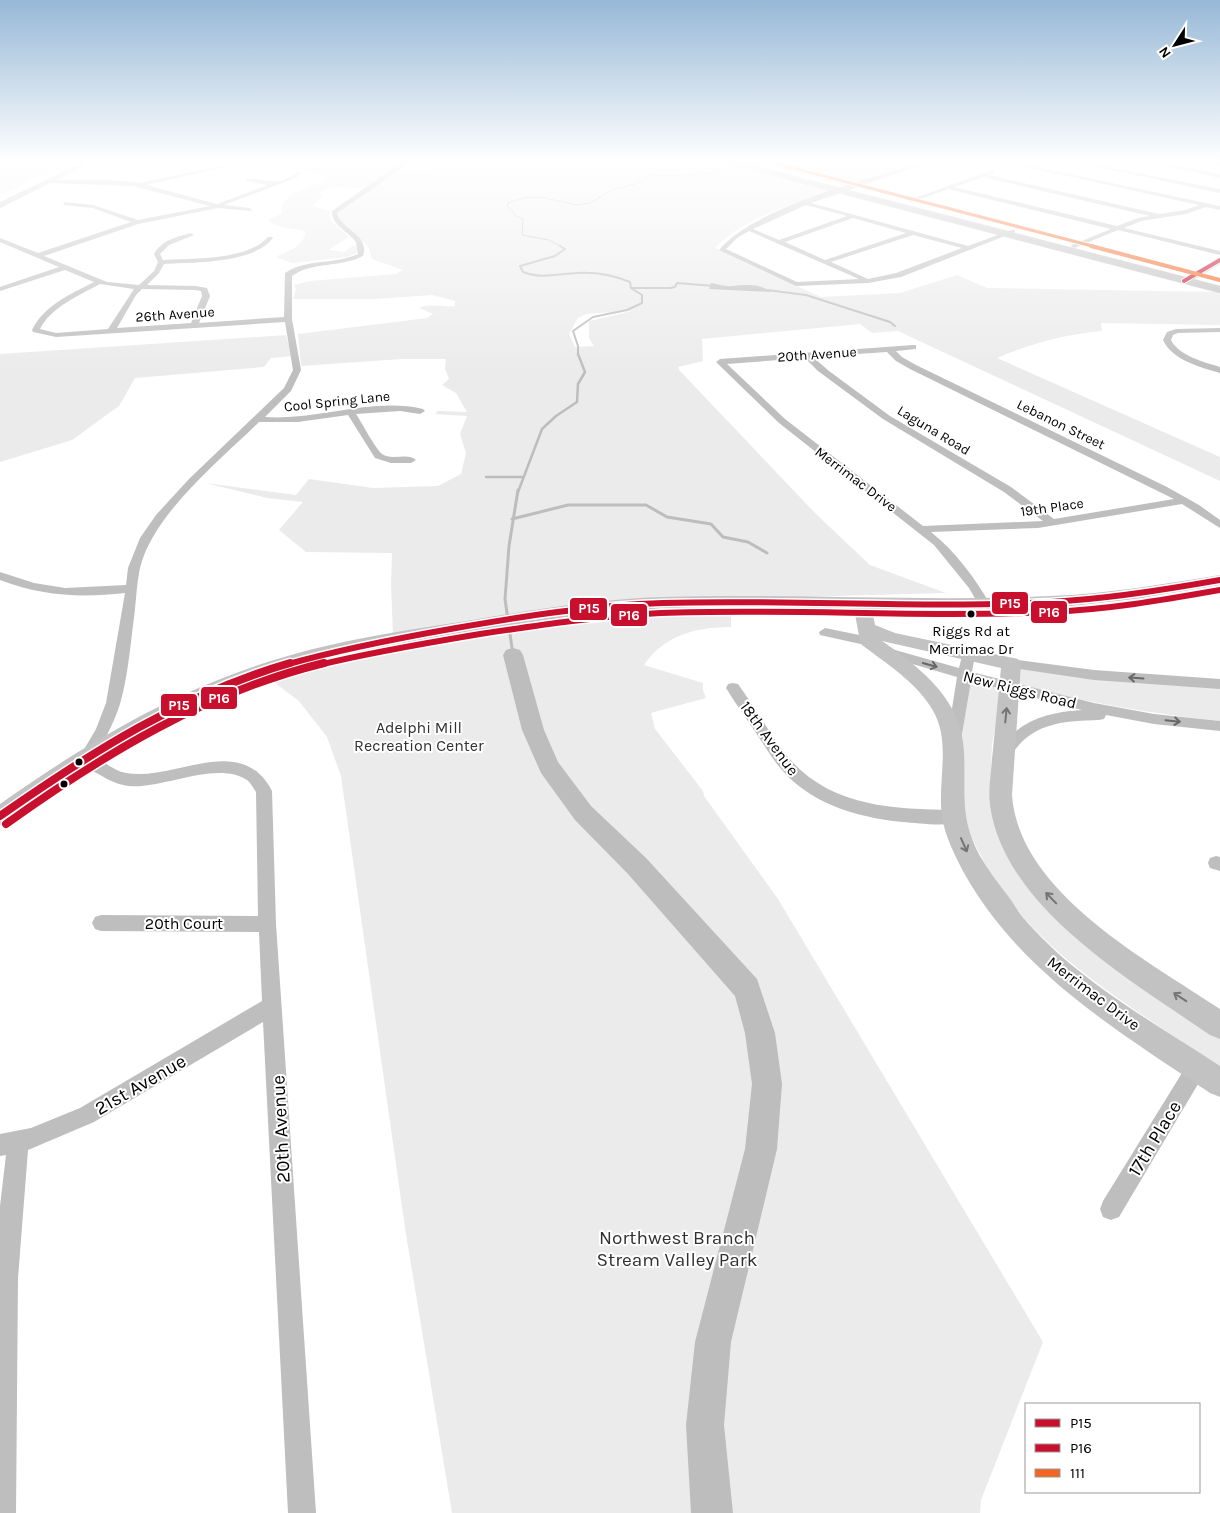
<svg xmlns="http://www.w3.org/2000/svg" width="1220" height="1513" viewBox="0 0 1220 1513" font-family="Karla,sans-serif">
<rect width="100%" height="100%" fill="#fff"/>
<!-- green -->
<path fill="#ebebeb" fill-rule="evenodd" d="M 0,162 L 70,162 L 0,195 Z
M 276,162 L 401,162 C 396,169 375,185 366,187 C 349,190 335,182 320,193 L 323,197 L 312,206 L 331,211 L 329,215 L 332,222 L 349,237 L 328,250 L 344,252 C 350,249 352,243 359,246 L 357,253 L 347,257 L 292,263 L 276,257 C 289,250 296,251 305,236 L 305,231 C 294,228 276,229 268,220 L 282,213 L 281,206 L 291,194 L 329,178 L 314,173 L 314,171 L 276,166 L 273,164 Z
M 443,162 L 725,162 L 830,190 L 831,191 C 791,205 746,216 715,248 L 821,297 L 900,293 L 957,275 L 987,288 L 1220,292 L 1220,325 L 1101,323 L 1102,331 C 1067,334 1029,344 997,358 L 1220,457 L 1220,481 L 898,331 L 872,333 L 860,324 L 702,339 L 703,361 L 678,367 L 680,371 L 816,514 L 870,565 L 946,593 L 689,600 L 393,636 L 391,584 L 392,553 L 306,552 L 279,530 L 303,502 L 267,498 L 205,483 L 296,495 L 309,479 L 373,488 L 438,486 L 461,474 L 466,453 L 460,434 L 467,416 L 435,414 L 438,411 L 467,412 L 456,393 L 442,385 L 449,379 L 445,368 L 446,359 L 402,359 L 301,366 L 298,334 L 427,318 L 433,314 L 419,308 C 431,302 443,308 455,306 L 455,301 L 432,295 L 376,299 L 293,299 L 296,289 L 294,285 L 310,281 L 396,274 L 403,270 L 372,259 L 368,246 L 341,222 L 338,214 L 341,208 L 397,173 L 401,171 L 434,170 ZM 632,311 L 589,321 L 589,338 L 594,346 L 575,347 L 569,334 L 578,318 L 586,314 Z
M 751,162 L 919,162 L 846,186 Z
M 286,335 L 292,356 L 271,358 L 264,367 L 135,378 L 119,406 L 72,440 L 0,462 L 0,354 Z
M 731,612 L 731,627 C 697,627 664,635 644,665 L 703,683 L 703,690 L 706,698 L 651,713 L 655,729 L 703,791 L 704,796 L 778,899 L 1043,1342 L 981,1500 L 980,1513 L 452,1513 L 405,1228 L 341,776 L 327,737 L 299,701 L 271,680 L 325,666 L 473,634 L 622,614 L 623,617 Z
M 1019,669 L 1220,688 L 1220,721 C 1152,714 1086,702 1020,686 L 1014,681 Z
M 972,681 L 995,687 L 1001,693 L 992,745 L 990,795 L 1029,880 L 1220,1030 L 1220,1068 C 1134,1006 1030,954 980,854 C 972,839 964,822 962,805 C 956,765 964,724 968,684 Z"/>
<!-- water -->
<path fill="#bdbdbd" d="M 711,283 C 718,284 725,287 732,286 C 745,285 759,283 771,292 L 709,289 Z"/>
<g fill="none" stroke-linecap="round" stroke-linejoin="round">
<!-- stream-far3 -->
<path stroke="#bdbdbd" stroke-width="1" d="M 562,247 L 549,240 L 522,235 L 523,219 L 516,216 L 507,206 L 508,203 L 524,198 L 540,197 L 577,205 L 590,203 L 613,189 L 636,184 L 651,175 L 688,176 L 740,168 L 764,162"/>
<!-- stream-far2 -->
<path stroke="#bdbdbd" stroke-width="2" d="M 560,246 L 565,249 L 555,256 L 520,266 L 523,272 C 541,279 558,274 577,273 C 595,272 613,275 630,282 L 631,288 L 642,295 L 642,303 L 627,310 L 593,317 L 573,331 L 578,346 L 578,355
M 633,288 L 670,288 L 675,287 L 677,283 L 715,286
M 767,290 L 806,295 L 890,322 L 895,326"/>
<!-- stream-far1 -->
<path stroke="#bdbdbd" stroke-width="2.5" d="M 486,477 L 523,477
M 518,492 L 542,429 L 556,416 L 577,402 L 578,384 L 585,372 L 578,354"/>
<!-- stream -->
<path stroke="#bdbdbd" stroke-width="3" d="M 512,519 L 568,505 L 646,505 L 667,517 L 711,524 L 723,537 L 748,542 L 767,553
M 513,655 L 505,599 L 509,546 L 518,490"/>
<!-- river -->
<path fill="#bdbdbd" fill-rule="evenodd" d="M 513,648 L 520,650 L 523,655 L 544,730 L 558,762 L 591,806 L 646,858 L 757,979 L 775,1033 L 782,1084 L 777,1149 L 731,1342 L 724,1425 L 733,1513 L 691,1513 L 686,1425 L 695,1342 L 745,1149 L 752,1084 L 745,1033 L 735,996 L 628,874 L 575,820 L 541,773 L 522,730 L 503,655 L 506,650 Z"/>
<defs>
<path id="primary" d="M 727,162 L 740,162 L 1220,286 L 1220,293 L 728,164 Z"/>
</defs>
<!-- primary casing -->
<use href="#primary" stroke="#dbdbdb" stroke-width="1"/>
<!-- street -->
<path fill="#bebebe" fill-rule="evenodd" d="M 238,162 L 248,162 L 146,185 L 217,204 L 268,185 L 246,181 L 246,179 C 267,178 277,188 297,172 L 302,173 L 296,178 L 224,205 L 250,208 L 252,211 L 218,208 L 138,224 L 44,256 L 107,282 L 139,285 L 154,271 L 158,262 L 154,254 C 162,240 176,237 191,233 L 194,235 L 169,245 L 160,254 L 163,260 C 193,258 247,261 268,237 L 272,237 L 273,238 C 253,264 195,262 164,264 L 159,273 L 147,285 L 195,286 L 207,288 L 210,296 L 199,323 L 284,317 L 285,273 C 308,258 334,265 358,254 L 356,242 C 348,231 331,225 332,211 L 402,162 L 408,162 L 403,168 L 337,213 C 342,231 370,234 363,256 C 340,268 313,261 292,276 L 292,319 L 301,370 L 291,391 L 265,417 C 318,421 371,397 423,409 L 425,411 L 420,414 L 400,411 L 356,414 C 362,423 375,448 382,454 C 392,461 408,452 416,460 L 411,463 L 391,463 L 375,458 L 348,415 L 298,422 L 259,422 C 220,460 153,514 140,568 C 136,587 136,607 133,625 C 130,651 127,680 120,704 C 114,723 105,739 96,756 C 105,763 115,771 126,773 C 174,782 241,731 272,791 L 276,924 L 316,1513 L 288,1513 L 263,1022 L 94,1122 L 28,1150 L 18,1278 L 16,1513 L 0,1513 L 0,1206 L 6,1155 L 0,1156 L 0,1134 L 31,1128 L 80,1108 L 262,1001 L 259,932 L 101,931 L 95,929 L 92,923 L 95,917 L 101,915 L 258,916 L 256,792 C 253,788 251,783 247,780 C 217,760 163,789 129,786 C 119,785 108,780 100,775 C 93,771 83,766 79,758 L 96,729 L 106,703 L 125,593 C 81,598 41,596 0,580 L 0,572 L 34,583 L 65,588 L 126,585 L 128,568 L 140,538 L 156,515 L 189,479 L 284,388 L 293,370 L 285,322 L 56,337 L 33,332 L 32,330 C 44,305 71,294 94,282 L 65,270 L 0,291 L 0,287 L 59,267 L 0,242 L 0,238 L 38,253 L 131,222 L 93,208 L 63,205 L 65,202 L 93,205 L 138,220 L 210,206 L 133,186 L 50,183 L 48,180 L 110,180 L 139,183 ZM 100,284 L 134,289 L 108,329 L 56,333 L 40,329 C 51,307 80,295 100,284 ZM 142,289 L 195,290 L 201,291 L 202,296 L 191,323 L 117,328 L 136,295 Z
M 923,162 L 931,162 L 811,203 L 968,246 L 1011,230 L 1015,230 L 1015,232 L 901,277 L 868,283 L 796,286 L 719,250 C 755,207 868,179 923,162 ZM 806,205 L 847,216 L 779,240 L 753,229 ZM 853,218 L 906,233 L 825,260 L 785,242 ZM 749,231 L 859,279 L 797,282 L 726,249 L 737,238 ZM 913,235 L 962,248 L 896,273 L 868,279 L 831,262 Z
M 1003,162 L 1013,162 L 1220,206 L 1220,210 L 1206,207 L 1186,214 L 1141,221 L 1124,228 L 1220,251 L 1220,255 L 1118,230 L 1074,248 L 1071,246 L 1072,245 L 1111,229 L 948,189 L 912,202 L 907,201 L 992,170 L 995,172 L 989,175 L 1159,214 L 1185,210 L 1199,205 ZM 983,177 L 1150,216 L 1138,218 L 1117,226 L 954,187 Z
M 1073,162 L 1083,162 L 1220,189 L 1220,193 Z
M 1146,162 L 1156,162 L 1220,174 L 1220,178 Z
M 1210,162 L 1220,162 L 1220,165 L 1211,163 Z
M 1220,328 L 1220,332 L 1178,333 L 1173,335 L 1171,340 C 1179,356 1204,362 1220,367 L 1220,373 C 1200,367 1172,360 1163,340 L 1167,332 L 1176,329 Z
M 913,345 L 916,345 L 916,349 L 896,351 L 902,357 L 916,365 L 1167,487 L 1199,505 L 1220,520 L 1220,528 L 1182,504 L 1038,528 L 931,532 C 955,551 975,578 990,604 L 984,608 L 980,607 L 969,588 L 934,545 L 779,423 L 716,362 L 720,359 ZM 887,352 L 896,361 L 910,369 L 1174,499 L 1054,519 L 1011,487 L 890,416 L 829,371 L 813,357 ZM 805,358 L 818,371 L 883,419 L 1004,492 L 1043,521 L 923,526 L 785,419 L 727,364 Z
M 825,628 L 874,638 L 895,650 L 959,668 L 963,652 L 973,652 L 975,655 L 972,672 L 1094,703 L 1154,714 L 1220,721 L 1220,731 L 1154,724 L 1106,715 L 1104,719 L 1099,720 C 1062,721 1031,723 1010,757 L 1005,759 L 1000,757 L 998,753 C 1015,721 1048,712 1082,710 L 971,681 L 961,740 L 959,744 L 954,746 L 949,744 L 947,740 L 957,677 L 885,656 L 865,645 L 820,635 L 819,632 Z
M 1011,659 L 1094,670 L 1220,679 L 1220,689 L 1094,680 L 1006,667 L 1004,664 L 1006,661 Z
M 733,683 L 738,684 C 755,708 770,734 788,757 C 830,807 893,809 953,810 L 959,812 L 961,817 L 959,822 C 943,827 919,823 902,822 C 855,817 807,803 777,764 C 769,754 763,743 756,733 C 746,718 735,703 726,688 L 728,684 Z
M 1216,856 L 1220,857 L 1220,871 L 1210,868 L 1208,863 L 1210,858 Z
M 1197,1057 L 1204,1060 L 1207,1067 L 1204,1074 L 1119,1217 L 1111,1220 L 1103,1217 L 1100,1209 L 1103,1201 L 1190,1060 Z"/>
<!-- secondary -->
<path fill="#c2c2c2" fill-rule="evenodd" d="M 83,162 L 93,162 L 0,208 L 0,202 Z
M 1220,257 L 1220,264 L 1188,283 L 1184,284 L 1179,281 Z
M 1220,575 L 1220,585 L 1135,599 L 1071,606 L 1001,609 L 872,609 L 875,625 L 895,633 L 1018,659 L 1021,664 L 1012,795 C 1019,893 1147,960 1220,1009 L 1220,1039 L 1210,1035 C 1132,981 1004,908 990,805 C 988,790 991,774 992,759 C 995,729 998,699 1001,668 L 882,641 C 922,669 962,700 964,752 C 966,794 959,817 980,856 C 988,870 998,883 1008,896 C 1013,902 1016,909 1021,915 C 1074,979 1152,1021 1220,1066 L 1220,1097 L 1210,1093 C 1118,1031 1020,973 964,873 C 955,856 945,836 942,817 C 937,781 952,741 932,709 C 916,682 887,664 862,645 L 860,641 L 854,609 C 781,607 707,605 634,610 C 567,615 501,627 435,638 C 363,651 294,664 227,692 C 148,724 76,773 8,823 L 0,825 L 0,804 C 78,749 160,699 250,668 C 320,643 394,632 467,621 C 532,610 597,599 663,597 C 792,593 921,602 1050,596 C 1107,594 1164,584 1220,575 Z"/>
<!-- primary -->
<use href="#primary" fill="#bebebe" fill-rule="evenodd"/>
<defs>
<path id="bus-1-far2" d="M 1184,281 L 1220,260"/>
<path id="bus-1-far1" d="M 285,665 C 341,649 399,638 456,628 C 525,616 594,605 663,603 C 792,599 922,609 1051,602 C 1108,599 1164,590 1220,580"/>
<path id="bus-1" d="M 0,816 C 90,753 183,694 290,663"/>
<path id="bus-2-far1" d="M 319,665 C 372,652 426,643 480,634 C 540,625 600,616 661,613 C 790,608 919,618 1048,612 C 1106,610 1163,600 1220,590"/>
<path id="bus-2" d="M 6,824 C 104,754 206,692 324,663"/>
<path id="bus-3-far1" d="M 770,162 L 1096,247"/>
<path id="bus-3" d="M 1091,246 L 1220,280"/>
</defs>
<!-- bus-1-far2 casing -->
<use href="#bus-1-far2" stroke="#fff" stroke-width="5.5"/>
<!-- bus-1-far1 casing -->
<use href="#bus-1-far1" stroke="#fff" stroke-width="9"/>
<!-- bus-1 casing -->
<use href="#bus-1" stroke="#fff" stroke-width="11"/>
<!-- bus-2-far1 casing -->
<use href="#bus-2-far1" stroke="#fff" stroke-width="9"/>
<!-- bus-2 casing -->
<use href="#bus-2" stroke="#fff" stroke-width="11"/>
<!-- bus-3-far1 casing -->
<use href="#bus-3-far1" stroke="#fff" stroke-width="4.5"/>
<!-- bus-3 casing -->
<use href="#bus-3" stroke="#fff" stroke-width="5.5"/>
<!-- bus-1-far2 -->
<use href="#bus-1-far2" stroke="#c8102e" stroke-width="4"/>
<!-- bus-1-far1 -->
<use href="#bus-1-far1" stroke="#c8102e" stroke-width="6"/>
<!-- bus-1 -->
<use href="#bus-1" stroke="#c8102e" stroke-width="8"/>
<!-- bus-2-far1 -->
<use href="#bus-2-far1" stroke="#c8102e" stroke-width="6"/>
<!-- bus-2 -->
<use href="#bus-2" stroke="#c8102e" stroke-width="8"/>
<!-- bus-3-far1 -->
<use href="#bus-3-far1" stroke="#f26522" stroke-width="3"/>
<!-- bus-3 -->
<use href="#bus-3" stroke="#f26522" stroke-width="4"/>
</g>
<!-- one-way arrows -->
<defs><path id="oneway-shaft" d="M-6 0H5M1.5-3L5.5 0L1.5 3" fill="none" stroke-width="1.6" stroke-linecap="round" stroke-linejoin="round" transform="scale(1.25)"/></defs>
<g stroke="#686868">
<use href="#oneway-shaft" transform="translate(930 665) rotate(16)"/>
<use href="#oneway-shaft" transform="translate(1136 678) rotate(-176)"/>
<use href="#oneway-shaft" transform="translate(1173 721) rotate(6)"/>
</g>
<g stroke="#747474">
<use href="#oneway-shaft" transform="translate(1006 715) rotate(-84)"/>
<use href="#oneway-shaft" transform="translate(964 845) rotate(66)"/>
<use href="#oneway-shaft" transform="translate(1051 898) rotate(-134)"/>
<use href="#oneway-shaft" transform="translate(1180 997) rotate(-147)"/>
</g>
<!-- sky -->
<linearGradient id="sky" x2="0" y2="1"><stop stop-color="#97b8d7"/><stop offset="0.43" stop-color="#fff"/><stop offset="1" stop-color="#fff" stop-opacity="0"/></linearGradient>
<rect width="1220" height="374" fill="url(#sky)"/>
<!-- markers -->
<g fill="#000" stroke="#fff" stroke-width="2">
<circle cx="971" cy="614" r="4.5"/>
<circle cx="79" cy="762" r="4.5"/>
<circle cx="64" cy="784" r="4.5"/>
</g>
<g text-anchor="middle" stroke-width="4" stroke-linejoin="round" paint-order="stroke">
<!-- far-street labels -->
<g font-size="14" fill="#000" stroke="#fff">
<text transform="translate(175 314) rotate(-4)" y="5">26th Avenue</text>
<text transform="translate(817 354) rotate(-4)" y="5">20th Avenue</text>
<text transform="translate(337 401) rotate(-6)" y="5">Cool Spring Lane</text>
<text transform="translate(1061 424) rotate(26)" y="5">Lebanon Street</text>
<text transform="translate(934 430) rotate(31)" y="5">Laguna Road</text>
<text transform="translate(856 479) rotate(37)" y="5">Merrimac Drive</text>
<text transform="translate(1052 507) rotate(-8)" y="5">19th Place</text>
</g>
<!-- bus labels -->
<g font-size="15" fill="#000" stroke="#fff">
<text x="971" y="636">Riggs Rd at<tspan x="971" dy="18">Merrimac Dr</tspan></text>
</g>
<!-- street labels -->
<g font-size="16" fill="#000" stroke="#fff">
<text transform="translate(1020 689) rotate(14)" y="6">New Riggs Road</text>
<text transform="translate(770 738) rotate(54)" y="6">18th Avenue</text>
<text x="184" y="929">20th Court</text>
<text transform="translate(1094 993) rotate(37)" y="6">Merrimac Drive</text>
</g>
<!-- park labels -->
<g font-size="16" fill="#313131" stroke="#fff">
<text x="419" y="733">Adelphi Mill<tspan x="419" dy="18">Recreation Center</tspan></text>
</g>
<!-- near-street labels -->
<g font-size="19" fill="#000" stroke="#fff">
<text transform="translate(140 1084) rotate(-30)" y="7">21st Avenue</text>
<text transform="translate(280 1129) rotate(-93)" y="7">20th Avenue</text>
<text transform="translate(1154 1138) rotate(-59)" y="7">17th Place</text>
</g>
<!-- near-park labels -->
<g font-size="19" fill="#313131" stroke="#fff">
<text x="677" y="1244">Northwest Branch<tspan x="677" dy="22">Stream Valley Park</tspan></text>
</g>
</g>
<g stroke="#fff" stroke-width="2">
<rect x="991" y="591" width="38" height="24" rx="5" fill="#c8102e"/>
<rect x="569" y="597" width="39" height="24" rx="5" fill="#c8102e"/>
<rect x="1030" y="600" width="38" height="24" rx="5" fill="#c8102e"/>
<rect x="610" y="603" width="38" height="24" rx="5" fill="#c8102e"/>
<rect x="200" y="686" width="38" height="24" rx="5" fill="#c8102e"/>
<rect x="160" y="693" width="38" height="24" rx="5" fill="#c8102e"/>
</g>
<g font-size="14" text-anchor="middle" font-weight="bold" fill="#fff">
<text x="1010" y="608">P15</text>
<text x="589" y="613">P15</text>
<text x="1049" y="617">P16</text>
<text x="629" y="620">P16</text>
<text x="219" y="703">P16</text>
<text x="179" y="710">P15</text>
</g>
<!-- legend -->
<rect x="1025" y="1403" width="175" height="90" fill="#ffffff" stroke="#999999"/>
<rect x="1035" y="1419" width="25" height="8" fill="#c8102e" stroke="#999999"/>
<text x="1070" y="1428" font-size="15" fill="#000000">P15</text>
<rect x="1035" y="1444" width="25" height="8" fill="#c8102e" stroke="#999999"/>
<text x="1070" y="1453" font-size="15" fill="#000000">P16</text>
<rect x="1035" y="1469" width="25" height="8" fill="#f26522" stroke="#999999"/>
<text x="1070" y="1478" font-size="15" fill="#000000">111</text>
<!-- north arrow -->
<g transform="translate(1175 45) rotate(234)" stroke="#ffffff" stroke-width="4" paint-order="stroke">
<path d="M0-4L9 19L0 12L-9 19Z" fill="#000000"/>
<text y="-8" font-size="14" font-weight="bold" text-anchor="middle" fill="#000000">N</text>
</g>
</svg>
